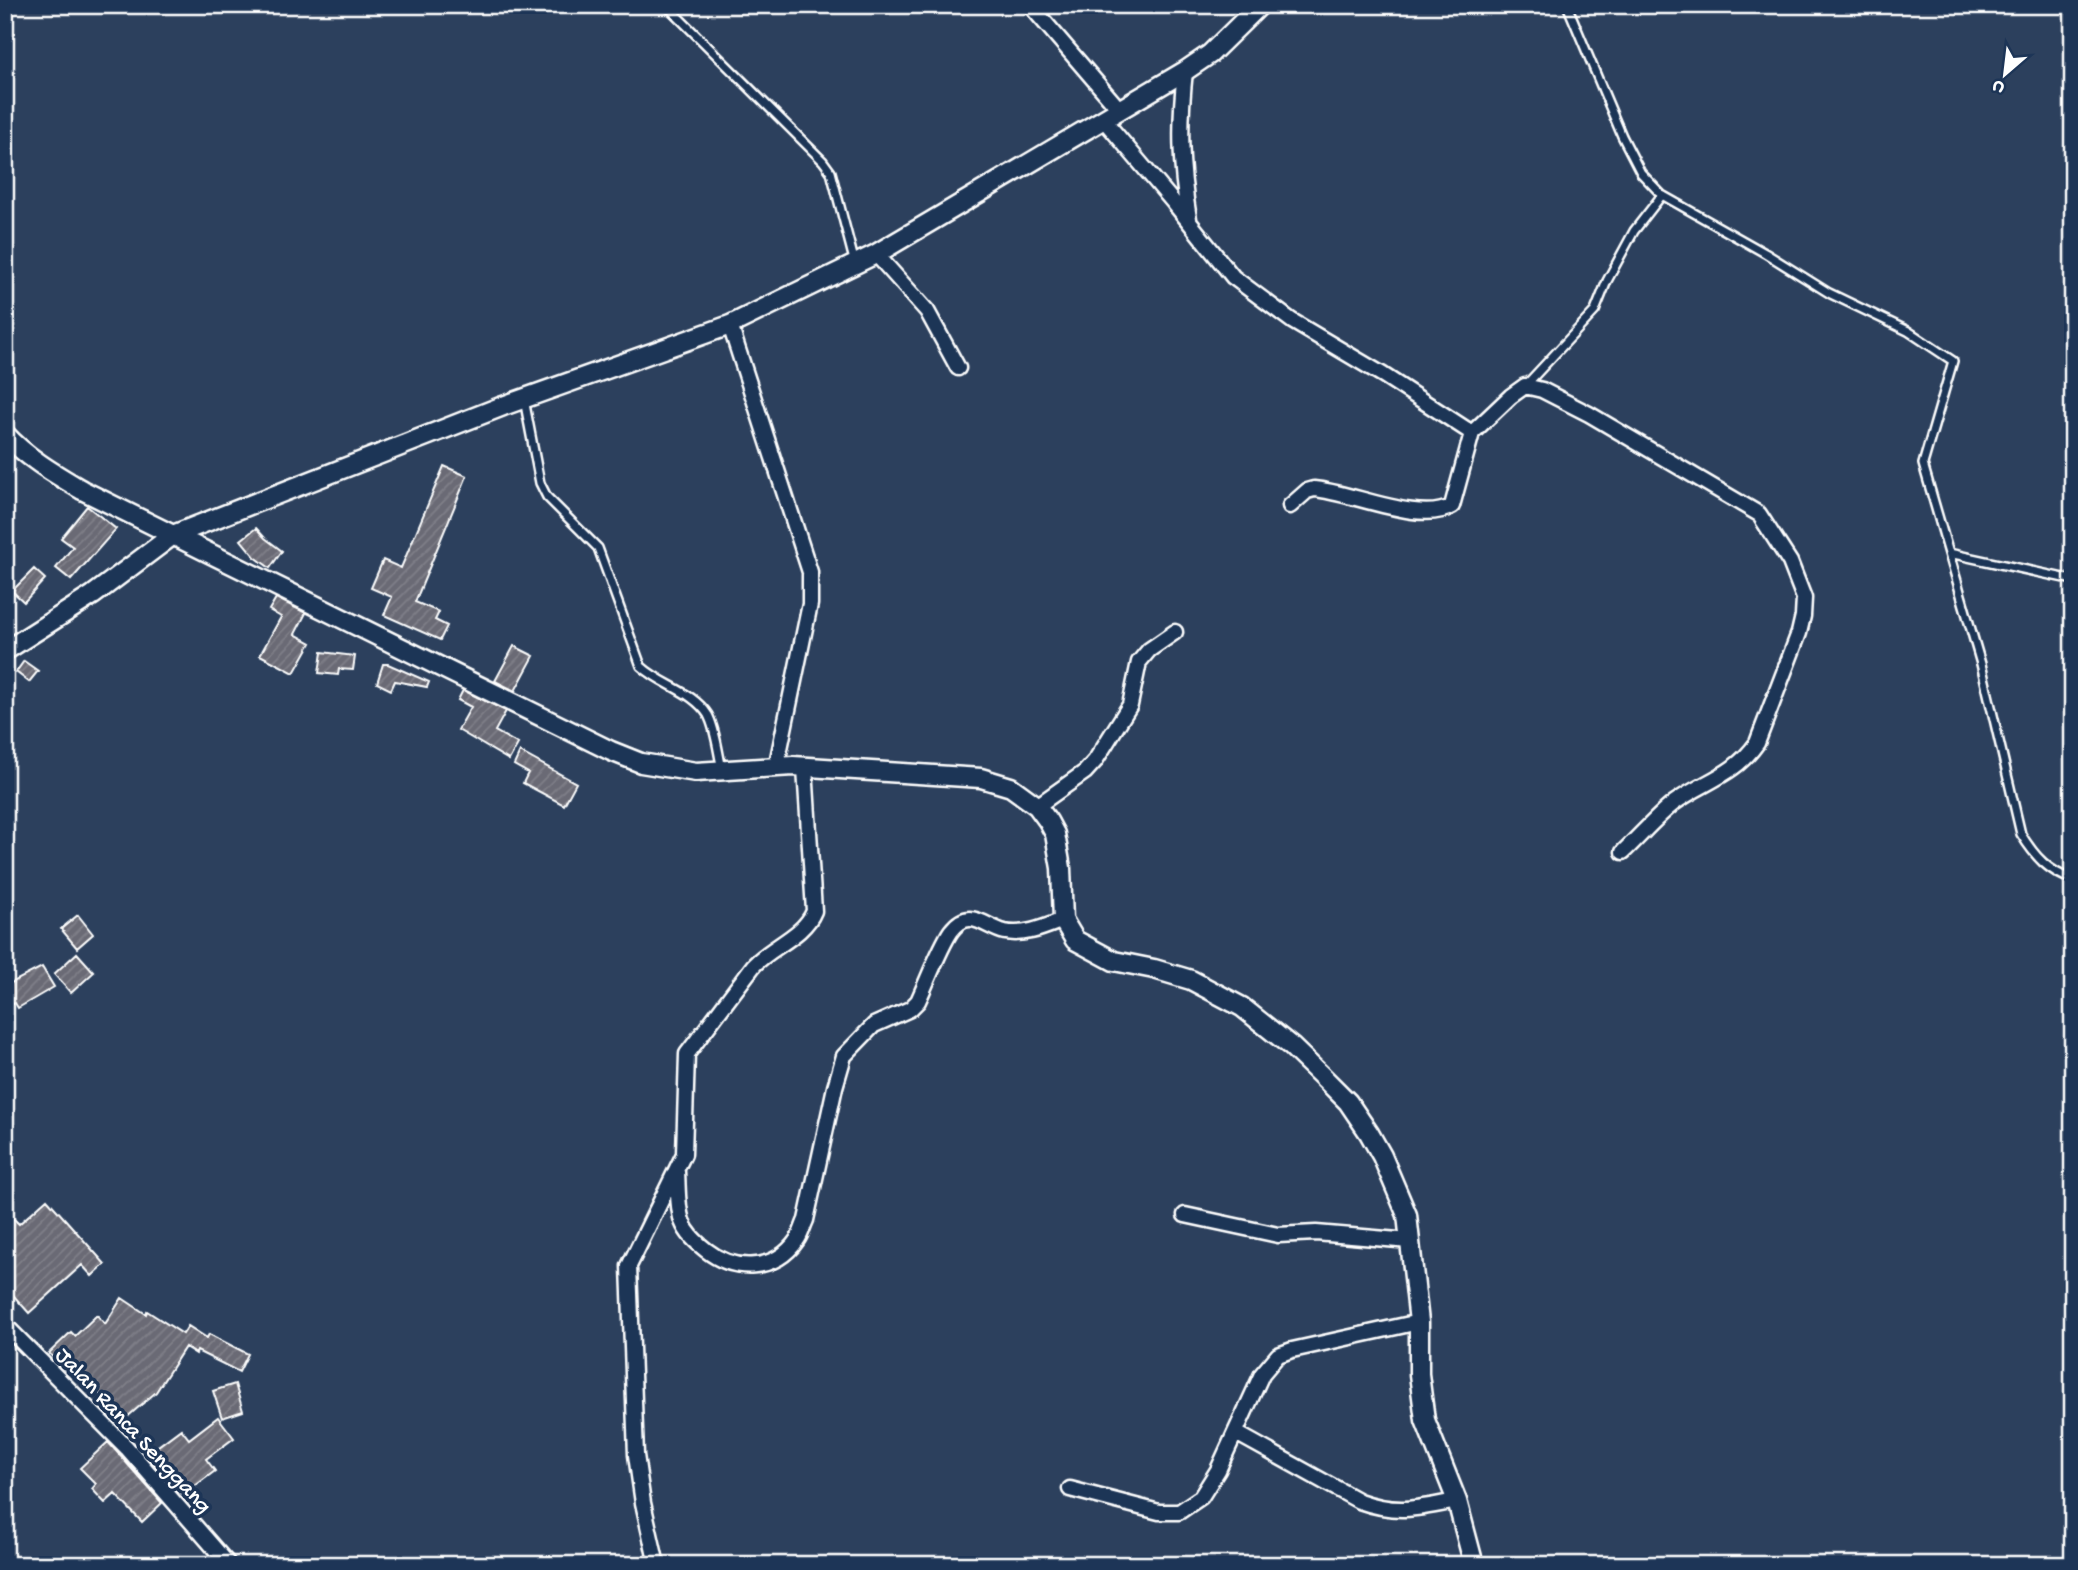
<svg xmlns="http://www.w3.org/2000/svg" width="2078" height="1570" viewBox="0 0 2078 1570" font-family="'Gochi Hand',sans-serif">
<defs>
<pattern id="building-hatch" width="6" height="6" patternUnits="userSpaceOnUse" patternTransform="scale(1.75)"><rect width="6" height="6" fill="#6a6a74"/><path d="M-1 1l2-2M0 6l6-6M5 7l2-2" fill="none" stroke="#808089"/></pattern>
</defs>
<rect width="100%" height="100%" fill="#2c405d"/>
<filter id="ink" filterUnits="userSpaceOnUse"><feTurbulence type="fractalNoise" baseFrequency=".0143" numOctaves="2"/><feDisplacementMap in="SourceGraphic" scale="14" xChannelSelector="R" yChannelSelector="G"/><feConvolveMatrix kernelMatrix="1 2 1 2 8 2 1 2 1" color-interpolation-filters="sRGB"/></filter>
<g filter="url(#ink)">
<!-- building -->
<path fill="url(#building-hatch)" stroke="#fff" stroke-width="2" d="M 444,466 L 467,476 L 415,602 L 439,612 L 435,620 L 447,626 L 440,640 L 384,615 L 392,597 L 371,588 L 383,560 L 401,568 Z
M 87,506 L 116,529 L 71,580 L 56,568 L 73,547 L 61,538 Z
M 256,528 L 265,538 L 282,551 L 270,568 L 255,557 L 241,540 Z
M 34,569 L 45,579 L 24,602 L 12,591 Z
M 276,598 L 306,613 L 295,634 L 311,643 L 294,673 L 260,655 L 281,617 L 269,610 Z
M 514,646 L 534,656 L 515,691 L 495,681 Z
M 322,652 L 355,656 L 353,670 L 339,669 L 338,675 L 319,673 Z
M 24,661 L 38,671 L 29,682 L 16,672 Z
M 383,664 L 388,664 L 429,682 L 427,687 L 395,681 L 391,690 L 377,683 Z
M 463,690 L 506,711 L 495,731 L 518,744 L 509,760 L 458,730 L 471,707 L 458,700 Z
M 520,752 L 576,783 L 564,805 L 523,783 L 528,773 L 514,765 Z
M 78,915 L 93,934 L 77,948 L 61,929 Z
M 77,953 L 94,972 L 71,993 L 54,974 Z
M 42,967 L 54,987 L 18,1008 L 15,1003 L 5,1008 L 5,986 Z
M 47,1199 L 105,1264 L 92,1276 L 82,1265 L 29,1313 L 13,1295 L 5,1302 L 5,1223 L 12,1217 L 19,1224 Z
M 122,1298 L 146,1314 L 147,1311 L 183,1334 L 188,1326 L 207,1338 L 209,1334 L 248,1354 L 239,1372 L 197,1351 L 196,1354 L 185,1347 L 156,1392 L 125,1419 L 71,1365 L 65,1370 L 49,1353 L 71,1332 L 75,1336 L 97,1315 L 105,1324 Z
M 235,1384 L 243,1411 L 222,1418 L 213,1391 Z
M 218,1417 L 234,1438 L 206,1459 L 215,1471 L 183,1495 L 146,1455 L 181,1429 L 189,1439 Z
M 108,1442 L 162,1503 L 142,1522 L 115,1494 L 105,1503 L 92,1489 L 96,1484 L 80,1468 Z"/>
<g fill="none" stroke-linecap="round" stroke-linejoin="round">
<defs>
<path id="service" d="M 666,5 L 823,161 L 831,172 L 855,264
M 1567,5 L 1622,136 L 1641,173 L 1662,195
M 1525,386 L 1595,311 L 1607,281 L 1634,231 L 1662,195 L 1765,253 L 1829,293 L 1908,331 L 1953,361 L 1923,464 L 1981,664 L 2021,834 C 2035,857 2048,871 2073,880
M 524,399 L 540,483 L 547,497 L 598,548 L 641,666 C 661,685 693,691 708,715 C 716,730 718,753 722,769
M 1949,553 L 2073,580"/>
<path id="minor" d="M 1030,5 L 1120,110
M 1185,71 C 1179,126 1180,164 1189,219
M 1104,120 L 1174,203 L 1233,277 L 1292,321 L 1383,375 L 1472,433 L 1511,396 L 1525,386 L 1542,390 L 1589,414 L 1759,514 L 1790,562 L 1804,598 L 1803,616 L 1799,633 L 1757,743 C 1734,776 1704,781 1674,803 C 1656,817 1640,836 1623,852
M 876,254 L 927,311 L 958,368
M 730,325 L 810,572 L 810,604 L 776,768
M 1290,506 L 1307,491 L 1314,489 C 1351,492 1421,525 1452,506 L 1472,433
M 1037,806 L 1085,772 L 1095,761 L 1130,705 L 1139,662 L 1149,650 L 1175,632
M 677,1172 C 678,1187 677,1206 682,1221 C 687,1234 696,1242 706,1250 C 734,1272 775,1272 797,1240 C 801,1235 803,1226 806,1220 L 835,1087 L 844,1056 L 874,1025 L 910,1009 L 918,1001 C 927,982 940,947 951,931 C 970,906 984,927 1005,932 C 1025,936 1045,927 1063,920
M 1185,1215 L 1278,1235 L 1316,1233 L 1410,1241
M 5,1325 L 127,1448 L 229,1565
M 1236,1433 L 1359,1501 C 1399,1515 1417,1508 1457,1501
M 1070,1489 L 1159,1512 L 1179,1512 L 1201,1497 L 1218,1470 L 1262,1374 L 1278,1355 L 1292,1350 L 1419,1322
M 657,1565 L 643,1503 L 636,1455 L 629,1266 L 684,1154 L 687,1054 L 754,965 C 772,946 804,936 814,911 L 805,768"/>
<path id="tertiary" d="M 5,434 C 27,458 55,474 82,490 C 258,578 436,663 611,751 L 641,763 L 696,772 L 793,766 L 981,778 L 1011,787 L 1037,806 L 1048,821 L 1055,834 L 1061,868 L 1063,920 L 1075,940 L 1114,961 L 1154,969 L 1191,980 L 1242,1007 L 1292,1047 L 1324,1078 L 1348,1102 L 1369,1133 L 1382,1156 L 1407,1215 L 1419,1322 L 1419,1374 L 1425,1420 L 1457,1501 L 1474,1565
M 5,651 L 93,595 L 173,535 L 503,406 L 730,325 L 876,254 L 1185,71 L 1210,54 L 1260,5"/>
</defs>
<!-- service casing -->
<use href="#service" stroke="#fff" stroke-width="12"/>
<!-- minor casing -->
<use href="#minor" stroke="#fff" stroke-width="19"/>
<!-- tertiary casing -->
<use href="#tertiary" stroke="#fff" stroke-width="23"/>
<!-- service -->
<use href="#service" stroke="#1d3557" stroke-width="7"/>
<!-- minor -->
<use href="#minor" stroke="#1d3557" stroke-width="14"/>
<!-- tertiary -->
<use href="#tertiary" stroke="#1d3557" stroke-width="18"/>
</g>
</g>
<g text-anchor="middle" stroke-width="7" stroke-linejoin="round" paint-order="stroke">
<!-- street labels -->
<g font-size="23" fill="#fff" stroke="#1d3557">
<text transform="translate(135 1429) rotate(47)" y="8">Jalan Ranca Senggang</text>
</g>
</g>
<!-- margin -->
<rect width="2078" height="1570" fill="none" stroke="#1d3557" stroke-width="28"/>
<rect x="14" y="14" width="2050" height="1542" fill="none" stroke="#fff" stroke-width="2.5" filter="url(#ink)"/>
<!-- north arrow -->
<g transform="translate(2005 74) rotate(208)" stroke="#1d3557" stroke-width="5" paint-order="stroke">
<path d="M0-5L12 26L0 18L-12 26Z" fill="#ffffff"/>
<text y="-10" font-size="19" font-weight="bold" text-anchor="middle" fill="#ffffff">U</text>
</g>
</svg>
